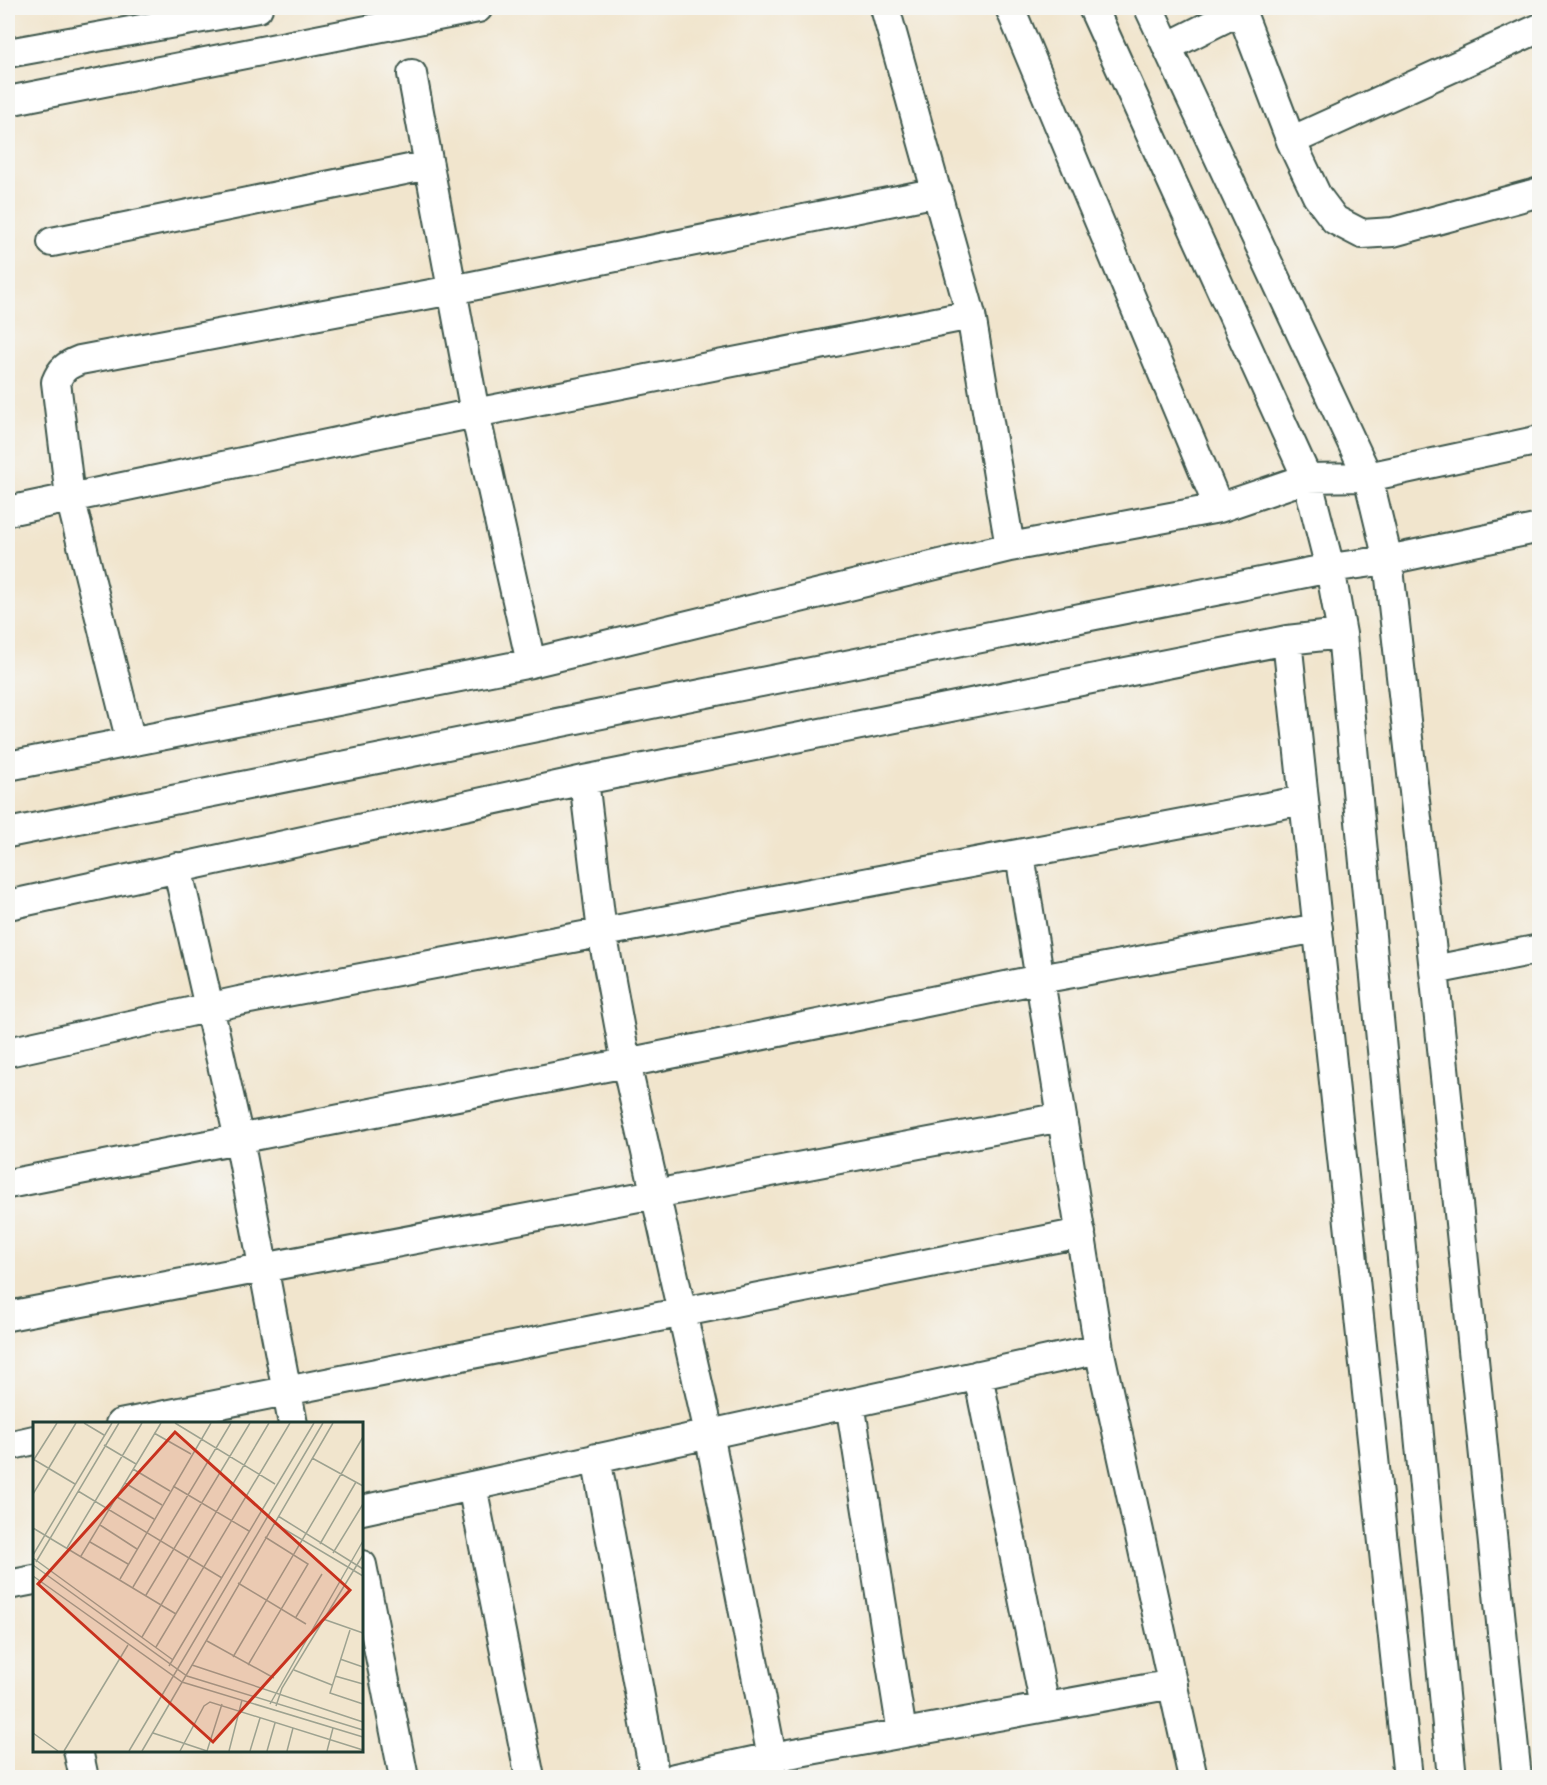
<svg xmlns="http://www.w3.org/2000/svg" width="1547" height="1785" viewBox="0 0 1547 1785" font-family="Mali,sans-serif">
<rect width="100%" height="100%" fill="#f6f6f2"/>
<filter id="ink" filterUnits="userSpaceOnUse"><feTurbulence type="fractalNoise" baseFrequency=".0167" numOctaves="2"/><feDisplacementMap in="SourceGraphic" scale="12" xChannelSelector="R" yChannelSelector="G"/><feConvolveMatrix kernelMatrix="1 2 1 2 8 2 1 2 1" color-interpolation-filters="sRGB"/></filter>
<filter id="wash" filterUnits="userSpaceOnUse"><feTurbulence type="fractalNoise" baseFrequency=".008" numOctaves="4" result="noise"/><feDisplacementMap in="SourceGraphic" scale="24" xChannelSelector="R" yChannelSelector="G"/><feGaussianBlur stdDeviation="1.35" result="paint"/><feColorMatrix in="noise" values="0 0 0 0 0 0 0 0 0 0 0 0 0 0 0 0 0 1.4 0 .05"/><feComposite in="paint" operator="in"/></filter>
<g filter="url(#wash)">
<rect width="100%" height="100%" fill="#f1e5cd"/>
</g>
<g filter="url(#ink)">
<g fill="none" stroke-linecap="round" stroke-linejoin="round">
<defs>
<path id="street" d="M 885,8 L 971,315 L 1010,547
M 1010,8 L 1219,508
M 1093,8 L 1307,478 L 1330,568 L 1342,634 L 1452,1778
M 1149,8 L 1368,477 L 1388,560 L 1434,970 L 1517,1778
M 1240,8 L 1291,141 L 1317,196 L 1335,220 L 1362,234 L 1393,232 L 1540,192
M 1167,47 L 1245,8
M 8,53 L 258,8
M 412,74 L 475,413 L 531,663
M 8,101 L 478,8
M 1291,141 L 1540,28
M 52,242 L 429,165
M 8,511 L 475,413 L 971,315
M 1287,640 L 1408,1778
M 131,742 L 70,497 L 56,382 C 61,369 67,365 80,360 L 452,290 L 938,192
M 8,766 L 531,663 L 1010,547 L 1219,508 L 1307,478 L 1368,477 L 1540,440
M 584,780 L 602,932 L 626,1063 L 709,1433 L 776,1778
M 8,833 L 1330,568 L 1388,560 L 1540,528
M 1020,855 L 1099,1349 L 1193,1778
M 177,867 L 239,1139 L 293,1424
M 8,905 L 584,780 L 1287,640 L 1342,634
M 1434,970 L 1540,949
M 8,1052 L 239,1001 L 1304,800
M 8,1184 L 626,1063 L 1040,979 L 1318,928
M 8,1316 L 1062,1117
M 978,1375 L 1045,1707
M 850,1403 L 902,1733
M 120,1424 L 1081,1233
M 8,1446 L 34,1440
M 596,1458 L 655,1778
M 472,1486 L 530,1778
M 362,1510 L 1099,1349
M 362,1565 L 404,1778
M 8,1585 L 34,1580
M 78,1750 L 84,1778
M 675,1778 L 772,1757 L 1173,1684"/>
</defs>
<!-- street casing -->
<use href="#street" stroke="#3e564b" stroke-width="32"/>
<!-- street -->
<use href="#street" stroke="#fff" stroke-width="28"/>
</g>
</g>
<!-- overview -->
<g transform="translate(33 1422)">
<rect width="330" height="330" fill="#f1e5cd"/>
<path fill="none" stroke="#9da290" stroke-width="1.5" d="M 51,1 L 71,13M 142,1 L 242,62M 121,11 L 158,32M 71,23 L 103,42M 279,36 L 330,64M 0,37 L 42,62M 0,39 L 24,1M 100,47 L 137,69M 92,61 L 129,83M 140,64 L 216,109M 45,69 L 189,156M 0,72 L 43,1M 84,75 L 121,97M 245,94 L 330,147M 241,101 L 330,154M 67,103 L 104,127M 0,106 L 143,192M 57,120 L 95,142M 287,122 L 323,60M 34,126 L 109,1M 300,131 L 330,82M 0,133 L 79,1M 48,134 L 128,1M 0,136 L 140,238M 3,140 L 86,1M 0,143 L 154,254 L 330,308M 0,154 L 149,260 L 330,315M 87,157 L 178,1M 205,161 L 273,202M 100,165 L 198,1M 113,173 L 217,1M 263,195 L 289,152M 290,197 L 330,211M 317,208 L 297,271 L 330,282M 109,215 L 236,1M 174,219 L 241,256M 123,225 L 257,1M 200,235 L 330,15M 307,237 L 330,245M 159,243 L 330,300M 215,243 L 275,142 L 232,115M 136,244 L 281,1M 261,248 L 299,263M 302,254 L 330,262M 237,282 L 330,119M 243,284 L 249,266 L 330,133M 0,311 L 25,329M 120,311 L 174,329M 31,329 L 95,223M 96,329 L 290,1M 109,329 L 300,1M 147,329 L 171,284 L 177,280 L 330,328M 174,329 L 189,282M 196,329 L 209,278M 217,329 L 227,296M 234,329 L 242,301M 254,329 L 260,306M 294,329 L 300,306"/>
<path fill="#c8321e" fill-opacity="0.15" stroke="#c8321e" stroke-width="3" d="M 142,10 L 317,168 L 180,320 L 5,162 Z"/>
<rect width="330" height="330" fill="none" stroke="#1f3d34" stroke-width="3"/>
</g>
<!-- margin -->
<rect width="1547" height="1785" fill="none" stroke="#f6f6f2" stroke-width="30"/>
</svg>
